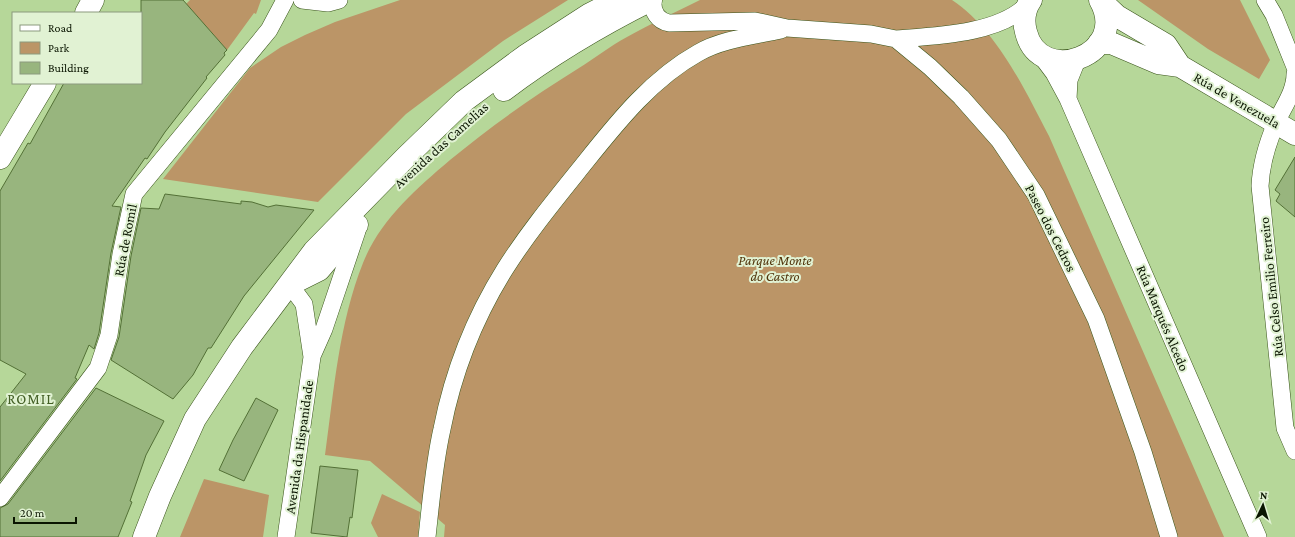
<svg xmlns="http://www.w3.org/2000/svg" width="1295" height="537" viewBox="0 0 1295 537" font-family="'Crimson Pro',serif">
<rect width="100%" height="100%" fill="#b6d799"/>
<!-- green -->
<path fill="#bb9567" d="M 190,0 L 261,0 L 256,14 L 254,13 L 227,50 L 186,4 Z
M 400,0 L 568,0 L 503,41 L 406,114 L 318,202 L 163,179 L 250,68 L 281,47 L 305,35 L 335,22 Z
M 700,0 L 952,0 C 997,30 1025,90 1049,136 L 1224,537 L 444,537 L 445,525 L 370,461 L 325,455 C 334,390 339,323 363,263 C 380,220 416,189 450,160 C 491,126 534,96 579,68 C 595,58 610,46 627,37 C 650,24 676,12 700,0 Z
M 1138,0 L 1240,0 L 1270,60 L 1259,79 L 1208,49 Z
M 204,479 L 269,495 L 263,537 L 180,537 Z
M 382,494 L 420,512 L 418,537 L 378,537 L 371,523 Z"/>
<!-- building -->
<path fill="#98b57e" stroke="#537036" d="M 141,0 L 183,0 L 227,50 L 224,53 L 225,55 L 206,77 L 207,78 L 165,132 L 147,159 L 145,158 L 112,206 L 121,207 L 111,253 L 99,333 L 94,349 L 89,345 L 75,378 L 77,379 L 0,481 L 0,407 L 26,374 L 0,360 L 0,191 L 28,143 L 30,144 L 64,83 L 141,83 Z
M 1295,157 L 1295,217 L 1276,201 L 1280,194 L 1275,190 Z
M 165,194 L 241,204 L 241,201 L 252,202 L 268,207 L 276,205 L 314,210 L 244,296 L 211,348 L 208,348 L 193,375 L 173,399 L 111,360 L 119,337 L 131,256 L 141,208 L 159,209 Z
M 96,388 L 164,421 L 146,455 L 130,501 L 132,502 L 118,537 L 0,537 L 0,508 L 8,504 Z
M 256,398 L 278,410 L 244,481 L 219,470 L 233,440 Z
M 320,466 L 358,470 L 352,518 L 350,517 L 347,537 L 311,533 Z"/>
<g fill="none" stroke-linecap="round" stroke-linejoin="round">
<defs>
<path id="minor" d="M 302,0 L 328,3 L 339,0
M 653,0 C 652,12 658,21 669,23 L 755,21 L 787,28 L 871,34 L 896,39 L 930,67 L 961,97 L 999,140 L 1036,195 L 1096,319 L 1143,452 L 1169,537
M 1265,0 L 1274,15 L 1295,67
M 896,39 C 935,36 1000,34 1028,4
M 1039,53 L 1054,73 L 1068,99 L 1258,537
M 1295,74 C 1295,92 1283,107 1276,123 C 1267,144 1261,164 1260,186 L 1285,428 L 1295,451
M 1068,99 L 1069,80 L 1077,60
M 312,356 L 324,329 L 357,231
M 0,498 L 98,368 L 109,335 L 121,254 L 134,194 L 269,30 L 285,0
M 286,537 L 312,357 L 304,304 L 290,285
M 427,537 C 431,501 434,464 442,429 C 453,373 475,317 505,269 C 529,231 559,195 587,160 C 619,120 653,78 698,53 C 722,39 754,36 781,30"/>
<path id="tertiary" d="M 86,13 L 93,0
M 0,158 L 45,83"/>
<path id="secondary" d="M 1031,0 C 1024,10 1023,21 1026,32 C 1040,88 1131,55 1100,0
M 1101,1 L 1117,16 L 1166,45 L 1180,66
M 1099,43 L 1111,43 L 1158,63 L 1180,66 L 1295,134
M 504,90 C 549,56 601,25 651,0
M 299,280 L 319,270 L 357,225
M 144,537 L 160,496 L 195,419 L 242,347 L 314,251 L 405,158 L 464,101 L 525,56 L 590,14 L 618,0"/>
</defs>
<!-- minor casing -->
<use href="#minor" stroke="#39541a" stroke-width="18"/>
<!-- tertiary casing -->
<use href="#tertiary" stroke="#39541a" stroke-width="23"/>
<!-- secondary casing -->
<use href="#secondary" stroke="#39541a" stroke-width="23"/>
<!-- minor -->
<use href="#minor" stroke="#fff" stroke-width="17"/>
<!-- tertiary -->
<use href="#tertiary" stroke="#fff" stroke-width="22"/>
<!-- secondary -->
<use href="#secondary" stroke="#fff" stroke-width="22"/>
</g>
<g text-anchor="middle" stroke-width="4" stroke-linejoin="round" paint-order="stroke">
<!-- street labels -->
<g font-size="14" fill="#0a1501" stroke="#e1f2d3">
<text transform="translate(1237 100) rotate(30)" y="5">Rúa de Venezuela</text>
<text transform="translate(441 145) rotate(-42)" y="5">Avenida das Camelias</text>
<text transform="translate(1051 228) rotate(63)" y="5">Paseo dos Cedros</text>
<text transform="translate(125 240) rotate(-79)" y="5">Rúa de Romil</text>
<text transform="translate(1271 287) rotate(-96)" y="5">Rúa Celso Emilio Ferreiro</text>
<text transform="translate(1163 318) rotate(67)" y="5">Rúa Marqués Alcedo</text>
<text transform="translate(299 447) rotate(-82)" y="5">Avenida da Hispanidade</text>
</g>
<!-- park labels -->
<g font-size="14" font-style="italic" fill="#51340b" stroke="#e1f2d3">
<text x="775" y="265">Parque Monte<tspan x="775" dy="16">do Castro</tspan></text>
</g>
<!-- neighbourhood labels -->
<g font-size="15" letter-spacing="1" fill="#435f25" stroke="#e1f2d3">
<text x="31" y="404">ROMIL</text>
</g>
</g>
<!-- legend -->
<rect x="12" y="12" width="130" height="72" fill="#e1f2d3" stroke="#8b9a7f"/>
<rect x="20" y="25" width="20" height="6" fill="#ffffff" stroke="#8b9a7f"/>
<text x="48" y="32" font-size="12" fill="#0a1501">Road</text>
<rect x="20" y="42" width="20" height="12" fill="#bb9567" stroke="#8b9a7f"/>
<text x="48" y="52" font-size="12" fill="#0a1501">Park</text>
<rect x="20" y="62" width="20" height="12" fill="#98b57e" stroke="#8b9a7f"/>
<text x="48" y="72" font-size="12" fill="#0a1501">Building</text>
<!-- north arrow -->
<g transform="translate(1263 505) rotate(4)" stroke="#e1f2d3" stroke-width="3" paint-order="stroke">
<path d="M0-3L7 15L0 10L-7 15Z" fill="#0a1501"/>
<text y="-6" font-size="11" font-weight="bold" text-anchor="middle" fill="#0a1501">N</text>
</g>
<!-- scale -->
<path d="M14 517v6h62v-6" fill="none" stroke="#0a1501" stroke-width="2"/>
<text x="20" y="517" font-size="12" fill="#0a1501" stroke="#e1f2d3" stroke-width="3" paint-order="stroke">20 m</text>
</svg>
